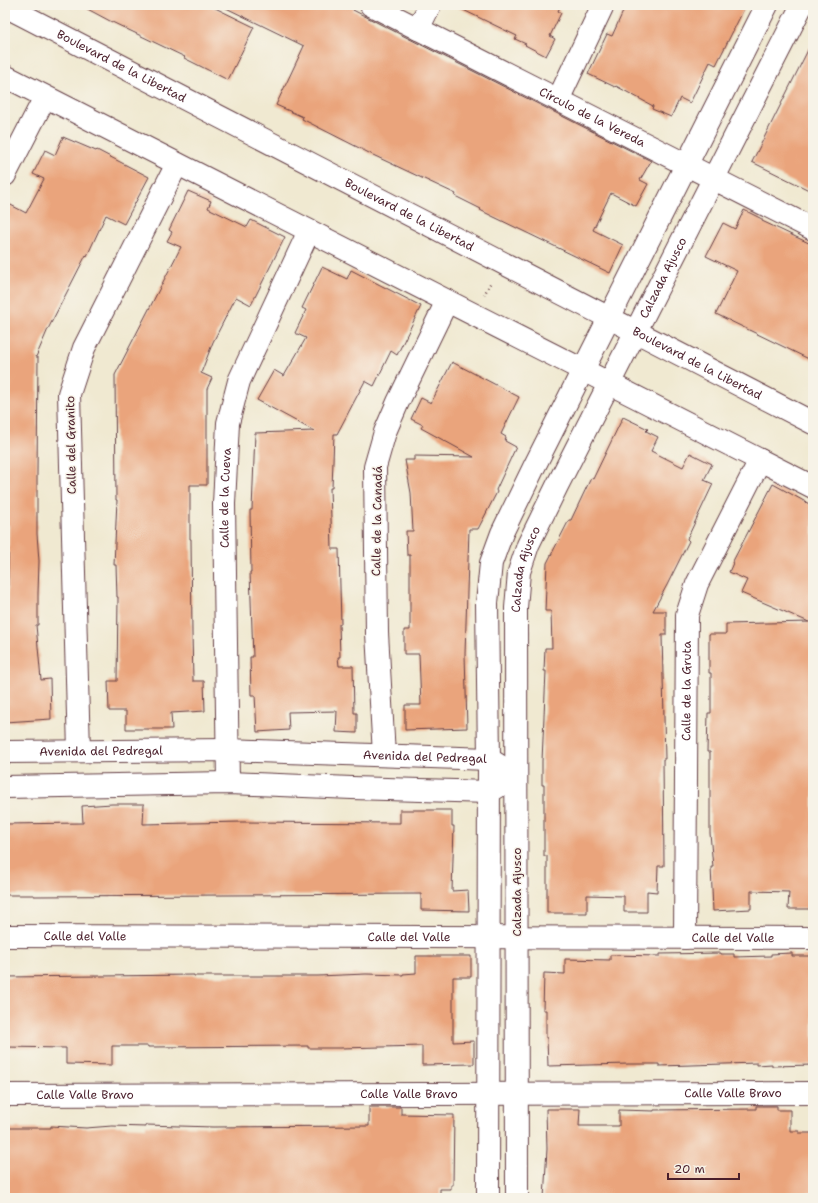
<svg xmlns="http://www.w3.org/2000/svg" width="818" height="1203" viewBox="0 0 818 1203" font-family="'Shantell Sans',sans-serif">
<rect width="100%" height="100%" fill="#f7f3e8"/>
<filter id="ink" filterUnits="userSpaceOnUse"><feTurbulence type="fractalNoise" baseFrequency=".025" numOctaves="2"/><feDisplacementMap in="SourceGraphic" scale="8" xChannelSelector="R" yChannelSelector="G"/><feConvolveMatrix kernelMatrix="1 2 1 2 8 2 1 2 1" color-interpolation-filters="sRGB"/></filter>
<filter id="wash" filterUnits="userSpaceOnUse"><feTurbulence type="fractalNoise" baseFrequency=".012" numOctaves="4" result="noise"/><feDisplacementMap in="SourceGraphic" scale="16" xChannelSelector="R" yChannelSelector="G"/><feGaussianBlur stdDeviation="0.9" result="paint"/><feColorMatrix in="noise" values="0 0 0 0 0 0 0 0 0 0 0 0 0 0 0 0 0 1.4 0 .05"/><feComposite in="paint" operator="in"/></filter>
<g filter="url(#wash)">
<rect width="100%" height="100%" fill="#f0e9d1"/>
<g id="blocks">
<!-- building -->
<path fill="#eaa47b" d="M 80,5 L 209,5 L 254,27 L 228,80 L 184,58 L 185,57 L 110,21 Z
M 220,5 L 355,5 L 353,10 L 380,24 L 651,161 L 640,180 L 648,184 L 636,206 L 611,193 L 593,230 L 623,245 L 610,273 L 492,216 L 480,210 L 481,209 L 455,196 L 456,194 L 373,155 L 302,119 L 303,117 L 276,105 L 304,46 Z
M 453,5 L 561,5 L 558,11 L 561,13 L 550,36 L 555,39 L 546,56 L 525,45 L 526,44 L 515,39 L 517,36 Z
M 626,5 L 746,5 L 716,65 L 710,62 L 690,103 L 680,98 L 671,117 L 652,109 L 653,106 L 616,86 L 615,87 L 588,74 L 607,34 L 612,36 Z
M 813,40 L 813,192 L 752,162 Z
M 63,137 L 96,151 L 97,150 L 149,177 L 124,224 L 106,215 L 87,256 L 86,255 L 48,329 L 36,357 L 38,357 L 37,474 L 37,534 L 39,561 L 38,593 L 38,625 L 36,625 L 41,680 L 50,679 L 51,719 L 5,722 L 9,525 L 5,525 L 5,202 L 26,213 L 44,179 L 33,174 L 45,150 L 55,155 Z
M 188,191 L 211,201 L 208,208 L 247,227 L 251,220 L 285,237 L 251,305 L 236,297 L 213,342 L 201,373 L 212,378 L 207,389 L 207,485 L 190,485 L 190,539 L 191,539 L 192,633 L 193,681 L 204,681 L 205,711 L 171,713 L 172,729 L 126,729 L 126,711 L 109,711 L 108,681 L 117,681 L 118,597 L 117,597 L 116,565 L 114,565 L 117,500 L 116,500 L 115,375 L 181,247 L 167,241 L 172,232 L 169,230 Z
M 744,210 L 762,219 L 762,221 L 813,245 L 813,361 L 716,314 L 737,271 L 706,256 L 723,223 L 735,229 Z
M 322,267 L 347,279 L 351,270 L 421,306 L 397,355 L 391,351 L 374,386 L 365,381 L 337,434 L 334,434 L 332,488 L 330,488 L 332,549 L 339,549 L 341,624 L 339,624 L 340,657 L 338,657 L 339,666 L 353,666 L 354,713 L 357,713 L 357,733 L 336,732 L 337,711 L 288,712 L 289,730 L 257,732 L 255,695 L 251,695 L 250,657 L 253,657 L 250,572 L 251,572 L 250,510 L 252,510 L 255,433 L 314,431 L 257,400 L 274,370 L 284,376 L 306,338 L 295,333 L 306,310 L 302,308 Z
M 452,362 L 519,397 L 501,434 L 506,437 L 505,441 L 516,447 L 496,490 L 497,492 L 478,529 L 469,529 L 465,654 L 467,728 L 405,730 L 405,705 L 421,705 L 419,654 L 404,654 L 404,630 L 410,630 L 410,555 L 407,555 L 406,531 L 413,531 L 411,493 L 405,460 L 414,460 L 414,456 L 474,457 L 421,428 L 423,425 L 411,419 L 421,398 L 431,403 Z
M 623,417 L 648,429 L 646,431 L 658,437 L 651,451 L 683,467 L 690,453 L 712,464 L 704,480 L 713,484 L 687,539 L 689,541 L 667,585 L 653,611 L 666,611 L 666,635 L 662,635 L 665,759 L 663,759 L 664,866 L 658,866 L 657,892 L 647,891 L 647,912 L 624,912 L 624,896 L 587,895 L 587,913 L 547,913 L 547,856 L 544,856 L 544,785 L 542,785 L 542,761 L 546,671 L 544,671 L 545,648 L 552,648 L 551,611 L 545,611 L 547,563 L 569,520 L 571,520 L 591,478 L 593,479 Z
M 773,484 L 813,506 L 813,673 L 811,673 L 812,714 L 813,714 L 813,909 L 788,909 L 789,892 L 751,891 L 751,909 L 713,911 L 711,867 L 713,867 L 710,833 L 710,752 L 707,752 L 708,713 L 711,713 L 711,673 L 709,673 L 709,634 L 726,634 L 726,624 L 809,622 L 741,593 L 747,580 L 729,572 L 733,563 L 732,563 Z
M 112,804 L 144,804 L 143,824 L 242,822 L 400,823 L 400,810 L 452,810 L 452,826 L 454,826 L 452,891 L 468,890 L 469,911 L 421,910 L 421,894 L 34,896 L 34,895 L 5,895 L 5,824 L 83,823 L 82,806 Z
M 721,953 L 721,954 L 734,954 L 734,957 L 771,956 L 771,954 L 792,953 L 792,956 L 813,956 L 813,1065 L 772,1066 L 772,1064 L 757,1065 L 757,1063 L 659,1066 L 659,1064 L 629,1064 L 548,1066 L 547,1038 L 546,1038 L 546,1010 L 543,1010 L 544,973 L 565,974 L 565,959 L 610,960 L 610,955 L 660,956 L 660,954 Z
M 416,956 L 471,956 L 471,977 L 453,977 L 453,1042 L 474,1041 L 474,1064 L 422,1065 L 422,1046 L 340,1048 L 308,1048 L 308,1046 L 148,1047 L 148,1046 L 112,1046 L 112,1065 L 66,1064 L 66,1048 L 5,1047 L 5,977 L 194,975 L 194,976 L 318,976 L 366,974 L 403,975 L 403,974 L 416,973 Z
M 756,1106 L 777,1106 L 777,1110 L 790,1110 L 790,1131 L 799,1131 L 799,1133 L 813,1133 L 813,1193 L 804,1194 L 804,1198 L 544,1198 L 547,1149 L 546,1109 L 580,1109 L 579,1126 L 619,1126 L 619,1110 L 654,1111 L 654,1110 L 756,1109 Z
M 369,1107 L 401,1107 L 401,1114 L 454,1115 L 453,1185 L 451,1185 L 451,1189 L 440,1189 L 440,1198 L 5,1198 L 5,1128 L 51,1128 L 51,1126 L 86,1128 L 112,1126 L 146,1127 L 146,1125 L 213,1127 L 369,1126 Z"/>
</g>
</g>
<g filter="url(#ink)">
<use href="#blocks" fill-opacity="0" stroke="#633d44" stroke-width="1"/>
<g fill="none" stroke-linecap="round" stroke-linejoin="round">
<defs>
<g id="minor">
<path id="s1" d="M 371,5 L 813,229"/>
<path d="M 418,29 L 430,5"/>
<path d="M 558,100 L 603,5"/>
<path d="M 5,175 L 45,97"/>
<path d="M 79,751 L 69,394 L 84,348 L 177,164"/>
<path id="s2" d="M 5,752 L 228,750 L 489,759 L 516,776 L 489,792 L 352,788 L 228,783 L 5,787"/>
<path d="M 384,755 L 377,633 L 375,467 L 385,432 L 398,402 L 447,301"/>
<path id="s3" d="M 228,783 L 224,504 L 228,423 L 239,381 L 309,231"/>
<path id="s4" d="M 5,936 L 813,938"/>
<path id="s5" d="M 685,938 L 687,615 L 697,584 L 760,460"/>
<path id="s6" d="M 5,1095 L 813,1093"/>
</g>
<g id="tertiary">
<path id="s7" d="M 5,6 L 813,423"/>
<path d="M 5,76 L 813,487"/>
<path d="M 488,1198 L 489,759 L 487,603 L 491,563 L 502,533 L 534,467 L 767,5"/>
<path id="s8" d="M 517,1198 L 516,608 L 519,572 L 528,545 L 557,486 L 802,5"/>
</g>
</defs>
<!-- minor casing -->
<use href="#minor" stroke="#633d44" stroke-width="24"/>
<!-- tertiary casing -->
<use href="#tertiary" stroke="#633d44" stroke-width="24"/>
<!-- path -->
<path stroke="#633d44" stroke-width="2.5" stroke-dasharray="1 3" stroke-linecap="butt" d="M 484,295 L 491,282"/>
<!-- minor -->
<use href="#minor" stroke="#fff" stroke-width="22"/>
<!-- tertiary -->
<use href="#tertiary" stroke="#fff" stroke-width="22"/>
</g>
</g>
<g text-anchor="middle" stroke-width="3" stroke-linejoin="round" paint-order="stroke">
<!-- street labels -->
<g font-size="12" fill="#4a1f2b" stroke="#f7f3e8">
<text dy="4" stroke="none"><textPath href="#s7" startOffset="131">Boulevard de la Libertad</textPath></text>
<text dy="4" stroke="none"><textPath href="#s1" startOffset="248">Círculo de la Vereda</textPath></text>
<text dy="4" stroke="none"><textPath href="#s7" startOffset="455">Boulevard de la Libertad</textPath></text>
<text dy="4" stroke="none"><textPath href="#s8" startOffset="954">Calzada Ajusco</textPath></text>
<text dy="4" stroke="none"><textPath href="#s7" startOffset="779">Boulevard de la Libertad</textPath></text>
<text transform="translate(71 445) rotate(-91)" y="4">Calle del Granito</text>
<text dy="4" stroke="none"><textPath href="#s3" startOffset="285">Calle de la Cueva</textPath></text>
<text transform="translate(377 521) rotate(-89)" y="4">Calle de la Canadá</text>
<text dy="4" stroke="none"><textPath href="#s8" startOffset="630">Calzada Ajusco</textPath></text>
<text dy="4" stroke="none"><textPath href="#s5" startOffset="247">Calle de la Gruta</textPath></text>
<text dy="4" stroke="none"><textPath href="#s2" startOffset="96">Avenida del Pedregal</textPath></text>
<text dy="4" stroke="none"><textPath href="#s2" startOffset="420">Avenida del Pedregal</textPath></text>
<text transform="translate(517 892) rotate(-90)" y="4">Calzada Ajusco</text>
<text dy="4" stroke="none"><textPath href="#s4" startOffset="80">Calle del Valle</textPath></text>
<text dy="4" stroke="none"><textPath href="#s4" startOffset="404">Calle del Valle</textPath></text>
<text dy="4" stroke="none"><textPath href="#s4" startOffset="728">Calle del Valle</textPath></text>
<text dy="4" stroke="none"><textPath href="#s6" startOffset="728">Calle Valle Bravo</textPath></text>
<text dy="4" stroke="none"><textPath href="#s6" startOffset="80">Calle Valle Bravo</textPath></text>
<text dy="4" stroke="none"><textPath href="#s6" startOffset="404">Calle Valle Bravo</textPath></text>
</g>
</g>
<!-- margin -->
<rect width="818" height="1203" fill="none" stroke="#f7f3e8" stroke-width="20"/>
<!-- scale -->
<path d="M668 1173v6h71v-6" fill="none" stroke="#4a1f2b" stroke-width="2"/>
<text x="674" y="1173" font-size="12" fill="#4a1f2b" stroke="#f7f3e8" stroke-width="3" paint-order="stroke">20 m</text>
</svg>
